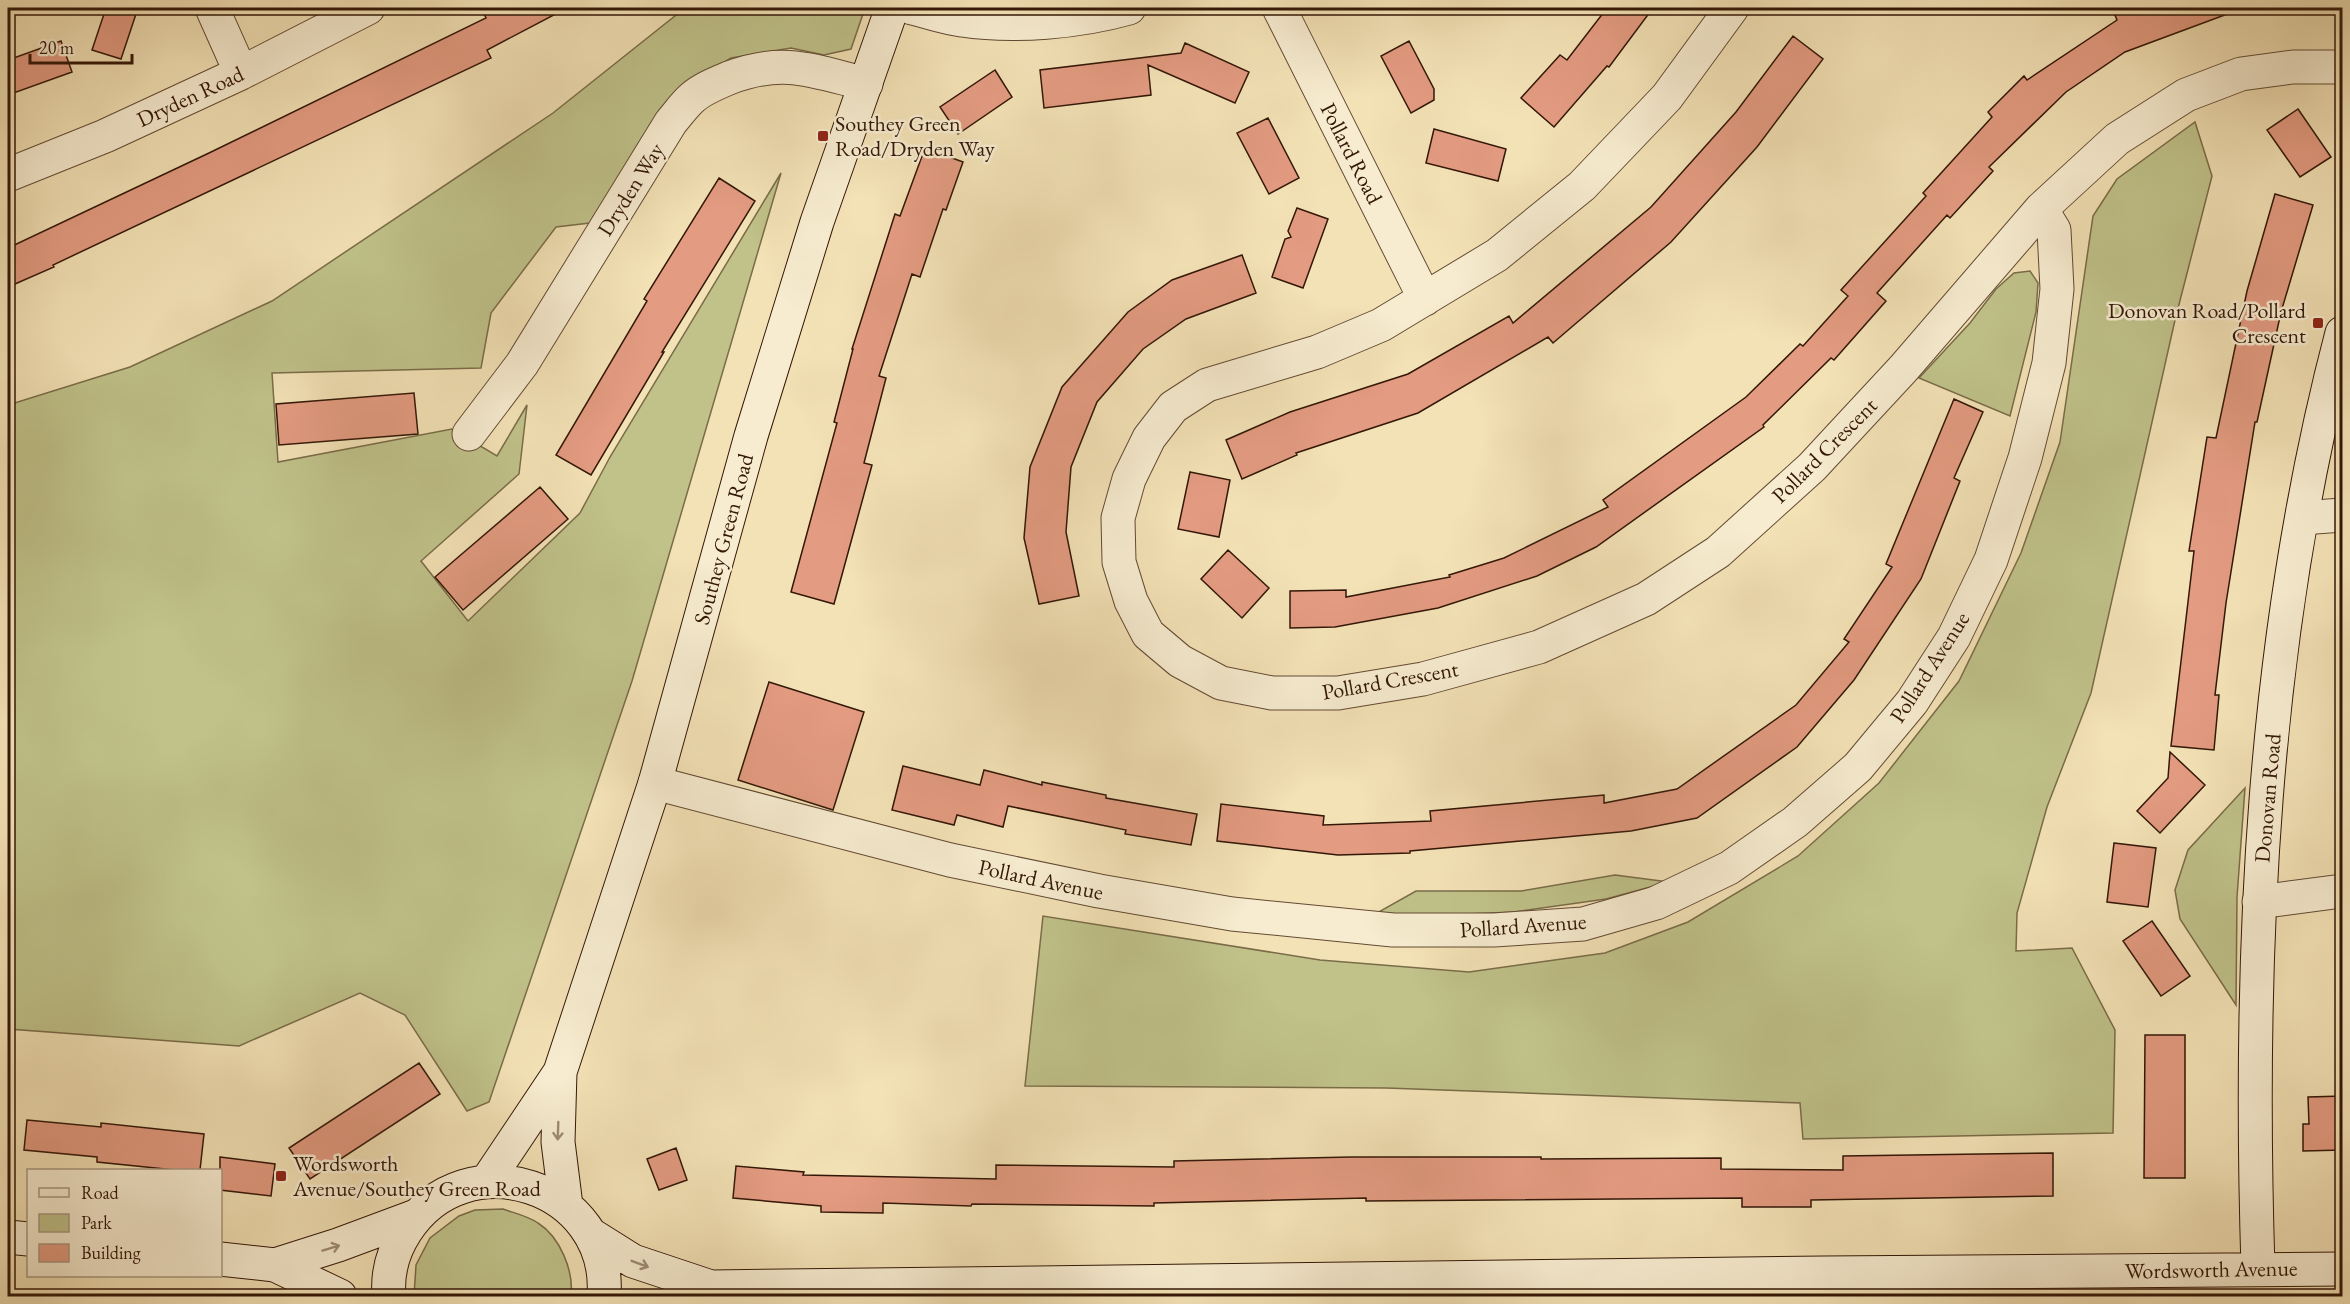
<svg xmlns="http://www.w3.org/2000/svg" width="2350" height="1304" viewBox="0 0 2350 1304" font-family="'EB Garamond',serif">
<rect width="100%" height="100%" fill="#f3e2b6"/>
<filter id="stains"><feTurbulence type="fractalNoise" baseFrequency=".00333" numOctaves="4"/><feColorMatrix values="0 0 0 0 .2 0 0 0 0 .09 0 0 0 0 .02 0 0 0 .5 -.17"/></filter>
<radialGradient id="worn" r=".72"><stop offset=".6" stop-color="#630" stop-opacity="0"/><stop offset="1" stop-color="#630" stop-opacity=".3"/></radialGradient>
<!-- green -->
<path fill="#c0c28a" stroke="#7a6c48" stroke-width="1.5" d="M 685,8 L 865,8 L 851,49 L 824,55 L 791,48 L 731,58 L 680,88 L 590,223 L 556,227 L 491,313 L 481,368 L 272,373 L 278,462 L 452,429 L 497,456 L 527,405 L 519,474 L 421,561 L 468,621 L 580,513 L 610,457 L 781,173 L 632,681 L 489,1102 L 467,1111 L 405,1015 L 360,993 L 239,1046 L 8,1029 L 8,405 L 130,367 L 272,301 L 553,113 Z
M 2195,122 L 2212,176 L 2175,320 L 2091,693 L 2047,807 L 2017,913 L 2016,951 L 2072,948 L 2115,1030 L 2113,1133 L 1803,1139 L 1800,1103 L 1386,1088 L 1025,1086 L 1043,916 L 1320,960 L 1469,972 L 1605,953 L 1688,922 L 1798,856 L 1879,783 L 1959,681 L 2021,553 L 2060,442 L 2093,216 L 2117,179 Z
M 2030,271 L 2038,283 L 2036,312 L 2010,416 L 1919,378 L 1970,323 L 1996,289 L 2014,273 Z
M 2245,788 L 2237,897 L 2236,1005 L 2180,919 L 2175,890 L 2188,850 Z
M 1615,875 L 1669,882 L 1606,899 L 1514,912 L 1419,916 L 1375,914 L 1416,891 L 1521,891 Z
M 503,1209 C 514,1213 528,1216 538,1223 C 560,1237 574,1271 571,1296 L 414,1296 L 416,1265 L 430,1238 L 459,1216 L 475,1210 Z"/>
<!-- building -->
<path fill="#e39b81" stroke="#331707" stroke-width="1.5" d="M 106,8 L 138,8 L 121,59 L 92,50 Z
M 481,8 L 567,8 L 487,50 L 491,58 L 53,265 L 54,267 L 8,287 L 8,248 L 209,153 L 486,18 Z
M 1607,8 L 1653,8 L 1609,67 L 1607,66 L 1554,127 L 1521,98 L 1560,55 L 1567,60 Z
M 2112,8 L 2237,8 L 2238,10 L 2125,52 L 2066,92 L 1989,167 L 1993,171 L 1950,218 L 1947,215 L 1877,293 L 1886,301 L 1834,360 L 1831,358 L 1763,425 L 1764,427 L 1596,547 L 1537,576 L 1438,608 L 1335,627 L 1290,628 L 1290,591 L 1346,590 L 1346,597 L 1450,577 L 1449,575 L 1504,558 L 1608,507 L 1603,500 L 1746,397 L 1800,344 L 1803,346 L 1848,296 L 1841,290 L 1926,196 L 1923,193 L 1992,117 L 1988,112 L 2024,76 L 2027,80 L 2117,20 Z
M 1793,36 L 1823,59 L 1757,147 L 1671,242 L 1553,343 L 1548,337 L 1418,413 L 1296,453 L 1297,455 L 1242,479 L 1226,440 L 1290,412 L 1408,374 L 1509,316 L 1513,323 L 1651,207 L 1736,112 Z
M 61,41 L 72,72 L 8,95 L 8,60 Z
M 1409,41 L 1434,89 L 1434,100 L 1411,113 L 1381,56 Z
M 1185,43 L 1249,72 L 1235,103 L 1148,65 L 1151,95 L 1044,108 L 1040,70 L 1181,53 Z
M 995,70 L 1012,97 L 958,134 L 940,107 Z
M 2298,109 L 2331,157 L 2300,177 L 2267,130 Z
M 1268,118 L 1299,178 L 1269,194 L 1237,133 Z
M 1434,129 L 1506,149 L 1498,181 L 1426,163 Z
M 925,148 L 963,162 L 946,210 L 943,209 L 920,277 L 912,274 L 879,376 L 886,378 L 864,463 L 872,465 L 834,604 L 791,592 L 837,423 L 834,422 L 853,349 L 852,349 L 895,214 L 900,216 Z
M 719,178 L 755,201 L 662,352 L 664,352 L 591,475 L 556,455 L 647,301 L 644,299 Z
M 2275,194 L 2313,205 L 2281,312 L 2257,422 L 2255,422 L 2226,603 L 2215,695 L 2219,695 L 2214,750 L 2171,746 L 2194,551 L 2189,551 L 2207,437 L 2216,438 L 2247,291 Z
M 1297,208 L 1328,219 L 1303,288 L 1272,277 L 1285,239 L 1291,237 L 1288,231 Z
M 1242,255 L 1256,293 L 1186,319 L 1143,349 L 1097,402 L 1071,467 L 1066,532 L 1079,596 L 1039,604 L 1024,538 L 1030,467 L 1062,387 L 1128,312 L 1172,280 Z
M 414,393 L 418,434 L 279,445 L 276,404 Z
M 1954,399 L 1983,412 L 1954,478 L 1960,481 L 1921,579 L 1854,680 L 1797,747 L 1697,818 L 1631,831 L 1410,851 L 1410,853 L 1338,855 L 1217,841 L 1221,804 L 1324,816 L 1323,825 L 1431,821 L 1430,811 L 1604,795 L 1604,803 L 1677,789 L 1796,705 L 1849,642 L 1844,639 L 1892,567 L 1886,564 Z
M 1190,472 L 1230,480 L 1219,537 L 1178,529 Z
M 540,487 L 568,519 L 463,610 L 435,577 Z
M 1228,550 L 1269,588 L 1242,618 L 1201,579 Z
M 769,682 L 864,712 L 833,810 L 738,780 Z
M 2170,752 L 2205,785 L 2160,833 L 2137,811 L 2168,778 Z
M 903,766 L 980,785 L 984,770 L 1042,785 L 1042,782 L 1106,795 L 1106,798 L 1197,814 L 1191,845 L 1125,834 L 1126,830 L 1008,806 L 1003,827 L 957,815 L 954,825 L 892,810 Z
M 2114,843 L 2156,848 L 2148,907 L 2107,902 Z
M 2152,921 L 2190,976 L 2161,996 L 2123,941 Z
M 2145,1035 L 2185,1035 L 2185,1178 L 2144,1178 Z
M 419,1063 L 440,1094 L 310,1179 L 289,1148 Z
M 2343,1096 L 2343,1150 L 2303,1151 L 2303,1124 L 2309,1124 L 2308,1097 Z
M 27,1120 L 101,1127 L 101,1123 L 204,1134 L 200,1170 L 175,1170 L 97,1162 L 97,1157 L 24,1150 Z
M 676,1148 L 687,1180 L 659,1190 L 647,1159 Z
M 2053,1153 L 2053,1196 L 1811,1200 L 1811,1207 L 1742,1207 L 1742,1198 L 1366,1201 L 1366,1198 L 1154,1203 L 1154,1206 L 972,1204 L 971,1206 L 883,1203 L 883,1213 L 821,1212 L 821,1206 L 733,1198 L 736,1166 L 804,1172 L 803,1175 L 996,1179 L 996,1165 L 1174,1167 L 1174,1161 L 1351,1157 L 1541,1157 L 1541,1159 L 1721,1158 L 1721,1169 L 1843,1170 L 1843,1156 Z
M 220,1157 L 275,1164 L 271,1196 L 220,1190 Z"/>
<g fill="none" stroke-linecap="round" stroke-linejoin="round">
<defs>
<path id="street" d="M 212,8 L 241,73
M 912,8 C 929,12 945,18 962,20 C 1014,28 1079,22 1129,8
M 1279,8 L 1425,299
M 1732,8 L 1667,97 L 1582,186 L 1497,255 L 1381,325 L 1317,352 L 1207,385 L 1173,407 L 1149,438 L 1129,479 L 1118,518 L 1119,562 L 1131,601 L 1148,634 L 1180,661 L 1221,683 L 1272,693 L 1338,693 L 1423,679 L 1539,647 L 1646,599 L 1718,552 L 1812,467 L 1903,369 L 2041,209 L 2117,139 L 2186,95 L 2241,74 L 2293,67 L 2342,67
M 8,175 L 105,136 L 241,73 L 368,8
M 469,434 L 522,364 L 671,122 C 678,114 684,105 692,98 C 702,89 717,83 729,78 C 784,57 813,71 866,84
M 2302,518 L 2342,515
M 655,783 L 950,860 L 1099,891 L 1232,914 L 1393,930 L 1494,930 L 1583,924 L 1656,903 L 1729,868 L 1795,822 L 1858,767 L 1912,702 L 1954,637 L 1991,560 L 2025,458 L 2049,363 L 2057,289 L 2054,230 L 2041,209
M 2259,902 L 2342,891"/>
<path id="secondary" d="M 560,1072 L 558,1142 L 566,1206
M 487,1181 L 560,1072 L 655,783 L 751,436 L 817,222 L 892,8
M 590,1234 L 633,1261 L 711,1287 L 1824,1273 L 2342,1269
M 8,1237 L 28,1239
M 220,1259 L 275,1265 L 340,1296
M 275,1265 L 338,1245 L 416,1216
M 2258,1268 C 2248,955 2262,637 2342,333
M 389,1296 C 387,1273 393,1251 406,1231 C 466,1138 612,1186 604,1296"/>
</defs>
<!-- street casing -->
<use href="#street" stroke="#634a33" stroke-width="35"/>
<!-- secondary casing -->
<use href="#secondary" stroke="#331707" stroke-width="35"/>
<!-- street -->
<use href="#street" stroke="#f7ecd0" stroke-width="33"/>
<!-- secondary -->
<use href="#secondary" stroke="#f7ecd0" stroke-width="33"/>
</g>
<!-- one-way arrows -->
<defs><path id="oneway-shaft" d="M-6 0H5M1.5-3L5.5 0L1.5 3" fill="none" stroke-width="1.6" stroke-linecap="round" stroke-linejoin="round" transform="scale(1.5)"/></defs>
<g stroke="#9f8c76">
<use href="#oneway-shaft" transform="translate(558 1131) rotate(92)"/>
<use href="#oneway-shaft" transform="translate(331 1248) rotate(-17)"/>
<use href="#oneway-shaft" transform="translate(640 1264) rotate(21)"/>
</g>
<!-- markers -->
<g fill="#8f2418" stroke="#f7ecd0" stroke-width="2">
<rect x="817" y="130" width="12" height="12" rx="3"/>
<rect x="2312" y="317" width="12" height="12" rx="3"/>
<rect x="275" y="1170" width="12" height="12" rx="3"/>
</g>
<g text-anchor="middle" stroke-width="5" stroke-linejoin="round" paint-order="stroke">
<!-- street labels -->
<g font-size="22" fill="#331707" stroke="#f7ecd0">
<text transform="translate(190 96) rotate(-25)" y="8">Dryden Road</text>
<text transform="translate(1352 153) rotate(63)" y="8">Pollard Road</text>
<text transform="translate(630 189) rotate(-58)" y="8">Dryden Way</text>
<text transform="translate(1824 450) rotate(-45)" y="8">Pollard Crescent</text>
<text transform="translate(723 539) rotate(-75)" y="8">Southey Green Road</text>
<text transform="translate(1929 667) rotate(-57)" y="8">Pollard Avenue</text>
<text transform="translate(1390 680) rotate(-10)" y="8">Pollard Crescent</text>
<text transform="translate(2267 798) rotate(-85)" y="8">Donovan Road</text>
<text transform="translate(1041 879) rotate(12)" y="8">Pollard Avenue</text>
<text transform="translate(1523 925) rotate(-4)" y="8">Pollard Avenue</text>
<text transform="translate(2211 1269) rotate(-1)" y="8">Wordsworth Avenue</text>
</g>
<!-- poi labels -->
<g font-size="22" fill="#331707" stroke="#f7ecd0" text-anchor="start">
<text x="835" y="131">Southey Green<tspan x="835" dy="25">Road/Dryden Way</tspan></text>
<text x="2306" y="318" text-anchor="end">Donovan Road/Pollard<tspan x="2306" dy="25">Crescent</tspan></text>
<text x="293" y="1171">Wordsworth<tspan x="293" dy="25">Avenue/Southey Green Road</tspan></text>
</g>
</g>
<!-- margin -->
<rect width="2350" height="1304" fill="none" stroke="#f3e2b6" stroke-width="30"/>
<rect x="9" y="9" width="2332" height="1286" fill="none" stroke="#331707" stroke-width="3"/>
<rect x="15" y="15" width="2320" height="1274" fill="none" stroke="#331707" stroke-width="1.5"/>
<!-- legend -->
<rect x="27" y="1169" width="195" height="108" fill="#f7ecd0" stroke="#a99780" stroke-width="1.5"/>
<rect x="39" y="1188" width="30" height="9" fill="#f7ecd0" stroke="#a99780" stroke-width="1.5"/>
<text x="81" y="1199" font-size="18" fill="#331707">Road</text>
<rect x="39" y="1214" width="30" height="18" fill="#c0c28a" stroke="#a99780" stroke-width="1.5"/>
<text x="81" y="1229" font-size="18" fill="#331707">Park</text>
<rect x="39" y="1244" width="30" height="18" fill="#e39b81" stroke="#a99780" stroke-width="1.5"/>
<text x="81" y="1259" font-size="18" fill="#331707">Building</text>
<!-- scale -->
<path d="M30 54v9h102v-9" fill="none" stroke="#331707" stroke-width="3"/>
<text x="39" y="54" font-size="18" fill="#331707" stroke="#f7ecd0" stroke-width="4.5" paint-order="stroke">20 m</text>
<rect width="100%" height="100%" filter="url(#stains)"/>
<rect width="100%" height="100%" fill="url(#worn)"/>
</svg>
